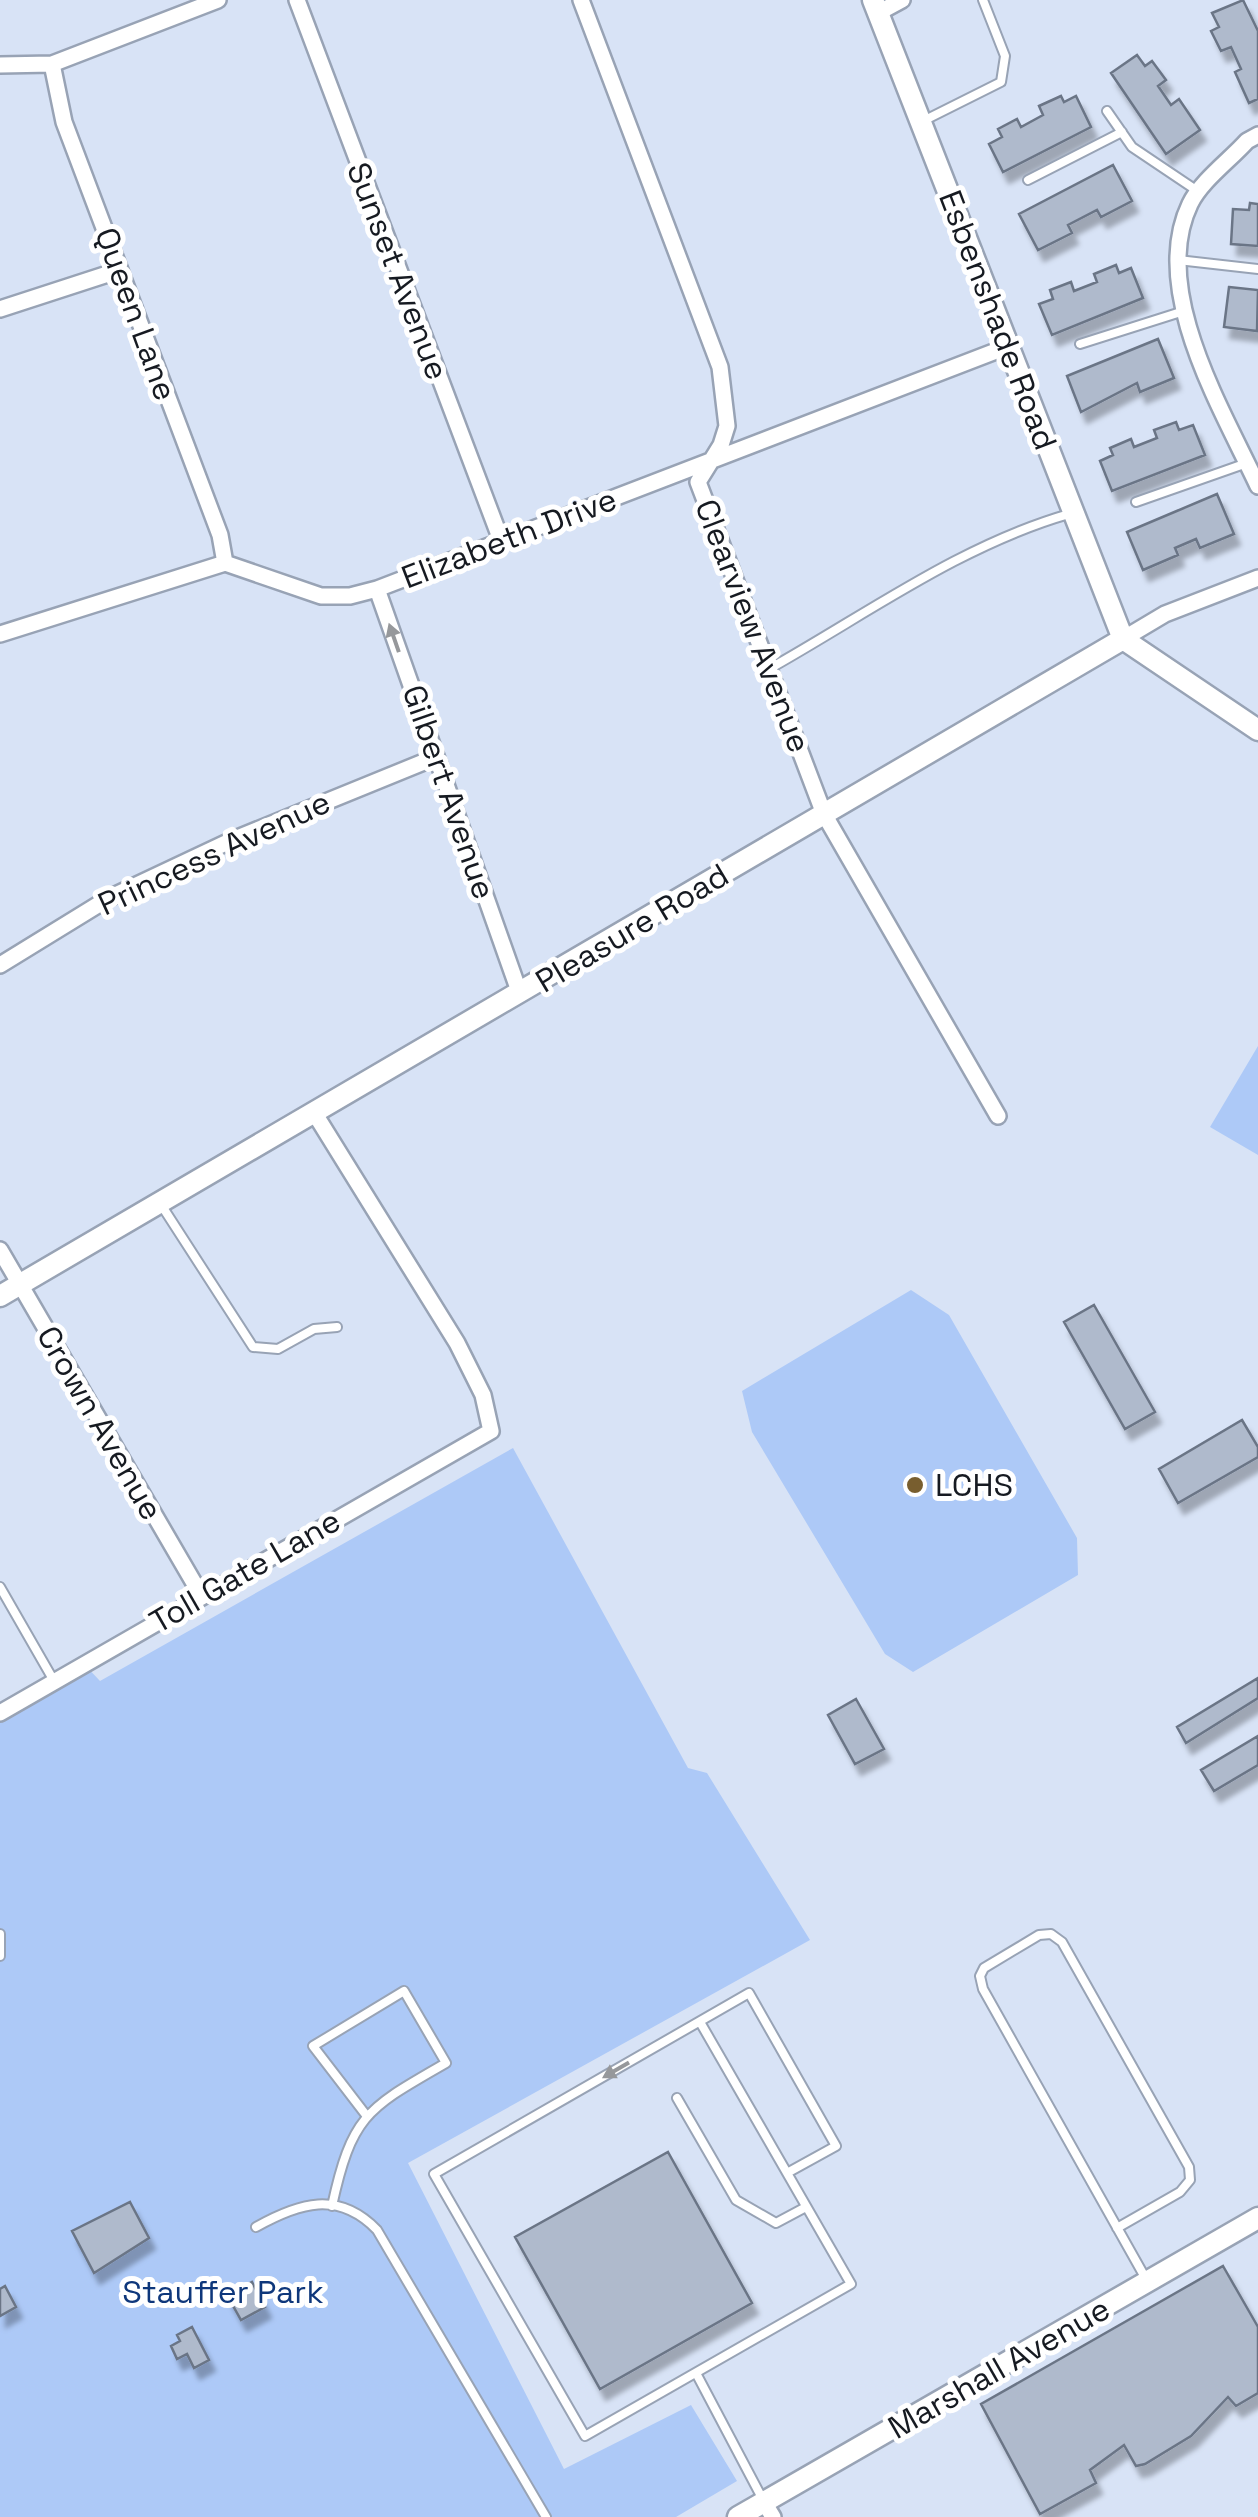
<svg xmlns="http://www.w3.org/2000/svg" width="1258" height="2517" viewBox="0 0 1258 2517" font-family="'Space Grotesk',sans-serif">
<defs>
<filter id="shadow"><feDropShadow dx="6" dy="11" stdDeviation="2.5" flood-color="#0004"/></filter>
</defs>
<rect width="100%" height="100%" fill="#d8e3f6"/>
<!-- green -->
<path fill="#adc9f7" d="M 1258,1046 L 1258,1155 L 1210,1127 Z
M 911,1290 L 949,1315 L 1077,1538 L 1078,1575 L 913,1672 L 885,1654 L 752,1432 L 742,1391 Z
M 513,1448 L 688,1768 L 707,1773 L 810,1940 L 408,2163 L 564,2469 L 691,2405 L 737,2481 L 676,2517 L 0,2517 L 0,1713 L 84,1664 L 100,1681 Z"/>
<!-- building -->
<path fill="#afbacc" stroke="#6b7586" stroke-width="2.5" filter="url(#shadow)" d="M 1243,0 L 1258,31 L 1258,99 L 1249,103 L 1235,72 L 1241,69 L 1231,47 L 1221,51 L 1211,31 L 1219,27 L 1212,13 Z
M 1137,55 L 1145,66 L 1152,61 L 1166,80 L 1158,86 L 1171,105 L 1179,99 L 1200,130 L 1166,154 L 1111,73 Z
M 1061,96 L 1064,102 L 1076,96 L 1091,127 L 1003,172 L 989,144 L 1002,137 L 998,129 L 1017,119 L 1021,127 L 1043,115 L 1039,106 Z
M 1113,165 L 1132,201 L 1101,217 L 1097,210 L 1068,225 L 1072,233 L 1038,250 L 1019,214 Z
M 1250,203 L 1258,204 L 1258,246 L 1231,244 L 1233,209 L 1249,210 Z
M 1116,265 L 1119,273 L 1131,268 L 1143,298 L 1052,335 L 1039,304 L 1053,299 L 1050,290 L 1071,282 L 1074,291 L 1097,282 L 1094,274 Z
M 1229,287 L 1258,290 L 1257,331 L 1224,327 Z
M 1158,339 L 1174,378 L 1140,392 L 1137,383 L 1081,412 L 1067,376 Z
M 1176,422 L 1179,430 L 1193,425 L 1205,455 L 1112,491 L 1100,461 L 1113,455 L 1110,448 L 1131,439 L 1134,447 L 1157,438 L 1154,430 Z
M 1217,494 L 1234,534 L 1200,548 L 1196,539 L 1175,548 L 1178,555 L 1143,570 L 1127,532 Z
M 1094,1305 L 1155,1412 L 1125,1429 L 1064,1322 Z
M 1242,1420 L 1258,1447 L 1258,1457 L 1178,1503 L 1159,1469 Z
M 1258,1678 L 1258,1698 L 1186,1743 L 1177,1727 Z
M 856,1699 L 884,1749 L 855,1764 L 828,1715 Z
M 1258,1736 L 1258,1765 L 1214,1791 L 1201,1770 Z
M 668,2152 L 752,2303 L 600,2389 L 515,2237 Z
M 130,2202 L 149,2238 L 94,2273 L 72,2231 Z
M 1223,2266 L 1258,2327 L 1258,2393 L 1236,2406 L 1228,2397 L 1191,2436 L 1145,2464 L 1136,2466 L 1124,2445 L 1090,2470 L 1096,2483 L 1040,2514 L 981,2404 Z
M 252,2282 L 265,2307 L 241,2320 L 227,2295 Z
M 5,2286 L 16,2307 L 0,2316 L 0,2289 Z
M 192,2327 L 209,2360 L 194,2368 L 187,2354 L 177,2359 L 171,2346 L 180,2341 L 177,2335 Z"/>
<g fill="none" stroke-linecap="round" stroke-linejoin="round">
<defs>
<path id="service" d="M 1107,111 L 1132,147 L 1199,192
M 925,120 L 1001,82 L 1005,56 L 983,0
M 1028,180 L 1122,132
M 1178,260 L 1258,269
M 1080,344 L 1184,311
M 1136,502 L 1247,463
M 769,669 C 867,614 961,545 1069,514
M 160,1203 L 253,1347 L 278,1349 L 314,1329 L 337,1327
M 0,1587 L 54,1681
M 0,1934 L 0,1956
M 700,2022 C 750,2109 801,2197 851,2284 L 585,2436 L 434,2174 L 749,1993 L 836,2146 L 787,2173
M 677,2098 L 736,2200 L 776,2223 L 806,2207
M 332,2206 C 352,2114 368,2108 446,2063 L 404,1991 L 313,2046 L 366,2115
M 256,2227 C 299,2203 338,2190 377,2230 L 546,2517
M 1117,2228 L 1180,2192 L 1190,2180 L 1189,2167 L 1062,1942 L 1051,1934 L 1039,1935 L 984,1968 L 980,1976 L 983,1989 L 1146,2279
M 696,2373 L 762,2498"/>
<path id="minor" d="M 297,0 L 501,540
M 581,0 L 720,367 L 727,426 L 721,445 L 698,482 L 824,814 L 998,1116
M 878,13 L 902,0
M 52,64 L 64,122 L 220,535 L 225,563
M 0,65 L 52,64 L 218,0
M 1258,135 L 1247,141 C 1230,160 1201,181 1190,204 C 1149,289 1222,409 1258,486
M 0,309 L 120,270
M 377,589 L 520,994
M 0,634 L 225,563 L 321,596 L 350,596 L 377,589 L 1009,346
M 1123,639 L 1165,614 L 1258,578
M 0,965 L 109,898 L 230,841 L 436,757
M 0,1250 L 201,1595
M 0,1713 L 491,1431 L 483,1395 L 457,1343 L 315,1114
M 764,2502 L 773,2517"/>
<path id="tertiary" d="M 873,0 L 1123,639
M 1123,639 L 1258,730
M 0,1296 L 1123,639
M 738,2517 L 1258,2218"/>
</defs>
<!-- service casing -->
<use href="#service" stroke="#98a3b5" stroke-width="12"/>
<!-- minor casing -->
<use href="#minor" stroke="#98a3b5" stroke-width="20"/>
<!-- tertiary casing -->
<use href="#tertiary" stroke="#98a3b5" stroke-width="25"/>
<!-- service -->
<use href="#service" stroke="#fff" stroke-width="8"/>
<!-- minor -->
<use href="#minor" stroke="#fff" stroke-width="15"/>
<!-- tertiary -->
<use href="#tertiary" stroke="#fff" stroke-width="20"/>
</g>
<!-- one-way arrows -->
<defs><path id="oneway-solid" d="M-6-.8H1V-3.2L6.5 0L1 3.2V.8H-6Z" transform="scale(2.5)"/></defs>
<g fill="#96989b">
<use href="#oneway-solid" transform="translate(394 638) rotate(-109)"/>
<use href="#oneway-solid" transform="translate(616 2070) rotate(150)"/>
</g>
<!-- markers -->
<circle fill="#785e2f" stroke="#fff" stroke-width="4" cx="915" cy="1485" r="10"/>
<g text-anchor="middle" stroke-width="10" stroke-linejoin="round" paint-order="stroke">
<!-- street labels -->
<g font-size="32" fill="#161a21" stroke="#fff">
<text transform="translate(398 271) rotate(69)" y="11">Sunset Avenue</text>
<text transform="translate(136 314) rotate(70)" y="11">Queen Lane</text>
<text transform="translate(998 320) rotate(69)" y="11">Esbenshade Road</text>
<text transform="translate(509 538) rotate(-21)" y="11">Elizabeth Drive</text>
<text transform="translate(753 626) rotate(69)" y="11">Clearview Avenue</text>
<text transform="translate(449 792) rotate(71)" y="11">Gilbert Avenue</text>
<text transform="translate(214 853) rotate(-25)" y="11">Princess Avenue</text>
<text transform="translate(632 928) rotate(-31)" y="11">Pleasure Road</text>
<text transform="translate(100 1423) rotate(60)" y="11">Crown Avenue</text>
<text transform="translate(245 1571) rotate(-30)" y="11">Toll Gate Lane</text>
<text transform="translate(999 2368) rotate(-30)" y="11">Marshall Avenue</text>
</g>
<!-- poi labels -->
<g font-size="32" fill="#161a21" stroke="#fff" text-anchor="start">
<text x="935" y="1496">LCHS</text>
</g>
<!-- park labels -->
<g font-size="32" fill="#0e377b" stroke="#fff">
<text x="223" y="2303">Stauffer Park</text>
</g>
</g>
</svg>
